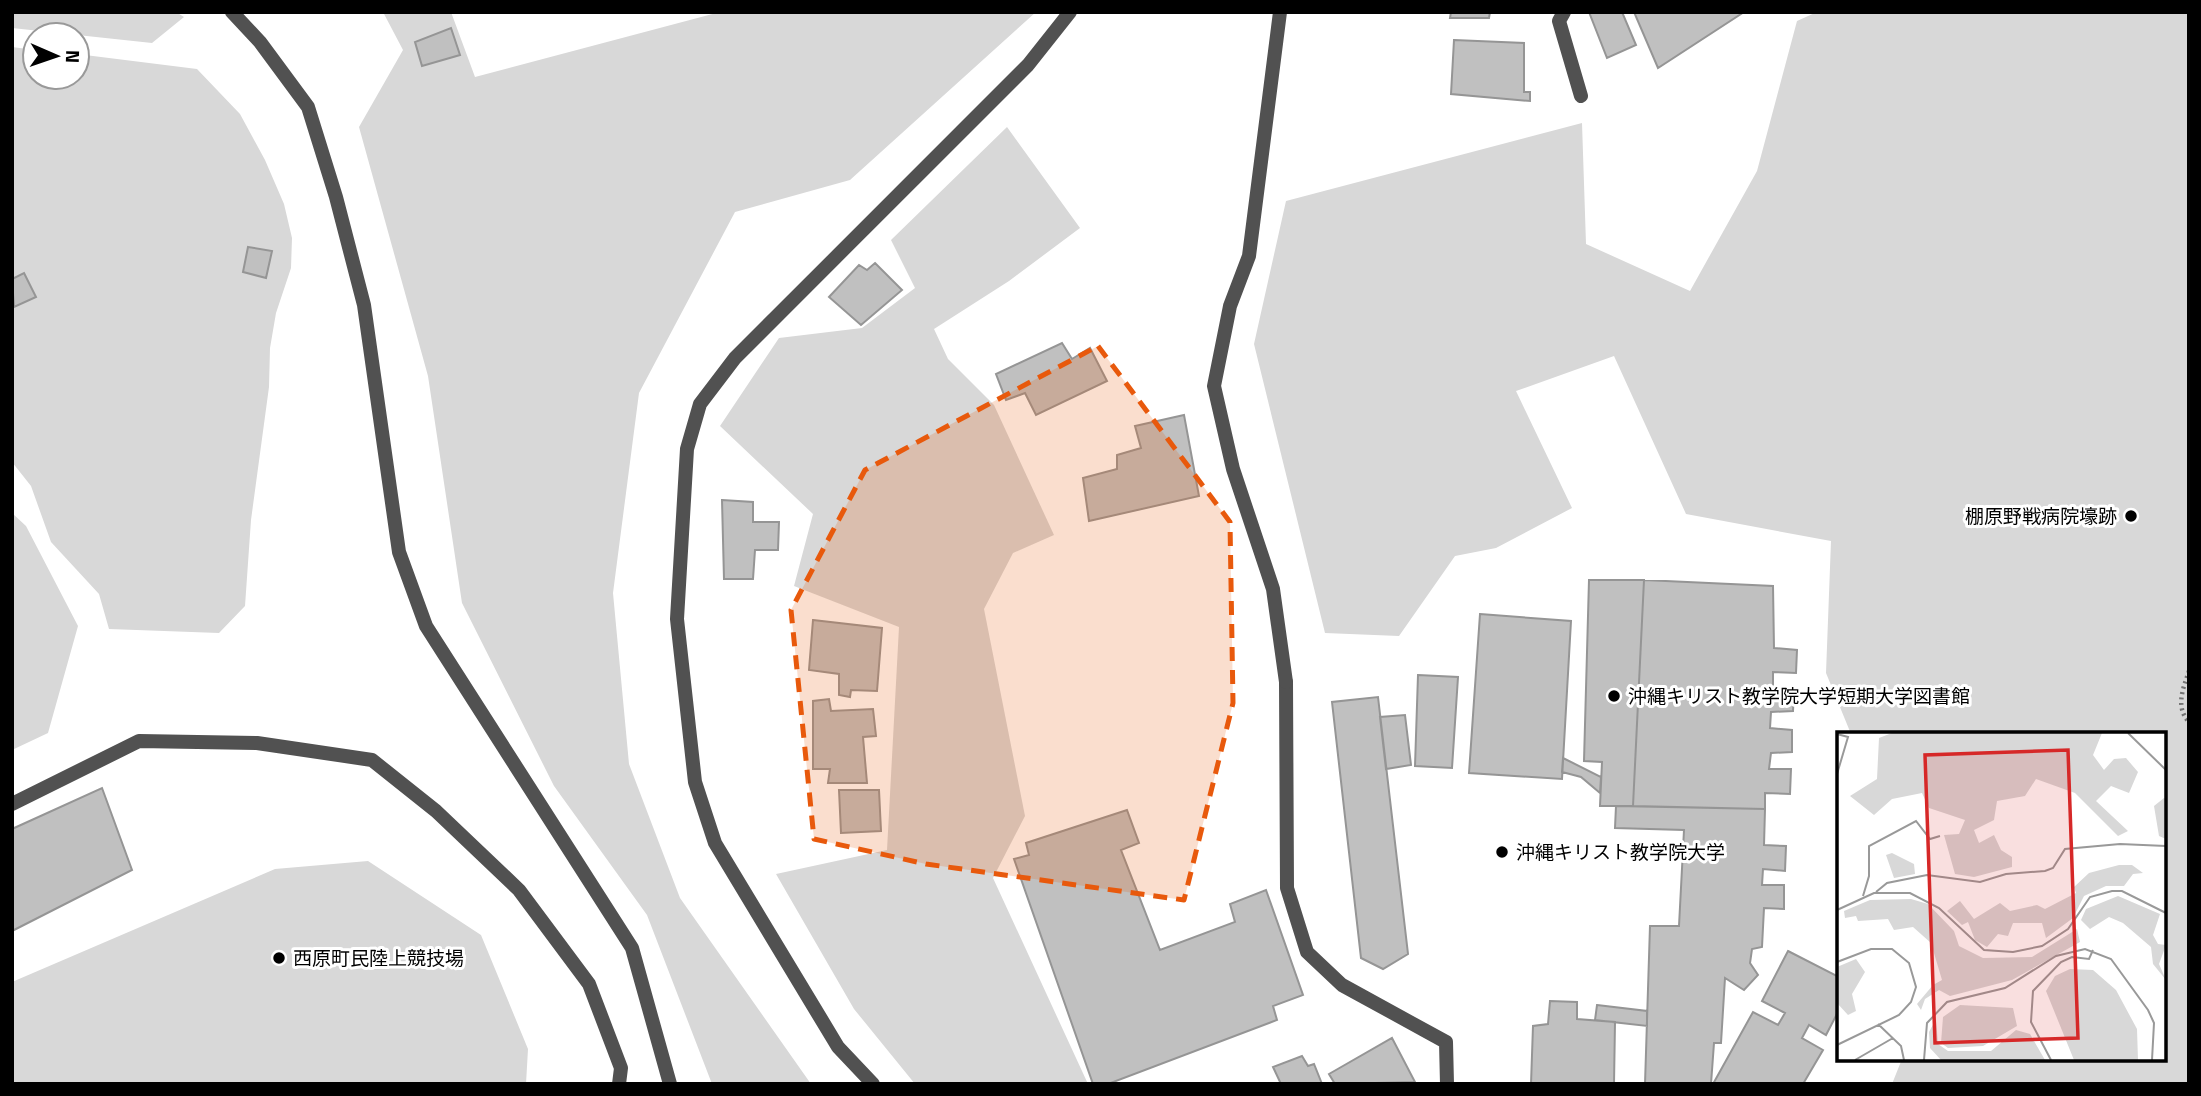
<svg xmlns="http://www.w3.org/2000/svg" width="2201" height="1096" viewBox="0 0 2201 1096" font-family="'Titillium Web','Noto Sans JP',sans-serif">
<rect width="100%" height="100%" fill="#fff"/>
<!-- green -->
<path fill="#d8d8d8" d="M 12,12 L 176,12 L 184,17 L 152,43 L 12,28 Z
M 383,12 L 451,12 L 475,77 L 720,12 L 1036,12 L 850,180 L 735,212 L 639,393 L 613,593 L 629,764 L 680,898 L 811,1084 L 712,1084 L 647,915 L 554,786 L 462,603 L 428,376 L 359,127 L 403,50 Z
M 1817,12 L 2189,12 L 2189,1084 L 1892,1084 L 1902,1059 L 2164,1059 L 2164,734 L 1851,734 L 1826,673 L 1831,541 L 1686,514 L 1614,356 L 1516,391 L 1572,508 L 1496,548 L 1455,556 L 1399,636 L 1325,633 L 1254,344 L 1286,201 L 1582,123 L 1586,244 L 1690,291 L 1757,171 L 1797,21 Z
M 12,47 L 35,50 L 35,77 L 77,77 L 77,54 L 197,69 L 240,114 L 265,160 L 284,204 L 292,238 L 291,268 L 276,313 L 270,348 L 269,387 L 251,520 L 245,606 L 219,633 L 109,629 L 99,594 L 51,542 L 31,486 L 12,462 Z
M 1007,127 L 1080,228 L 1009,281 L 934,329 L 948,359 L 994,405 L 1054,535 L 1013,553 L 984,609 L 1025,816 L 993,878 L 1088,1084 L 915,1084 L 854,1009 L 776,874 L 887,850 L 899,627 L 794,586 L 813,514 L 720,426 L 779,338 L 862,328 L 915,288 L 891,240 Z
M 12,513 L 26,526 L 78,626 L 48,733 L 12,750 Z
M 368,861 L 481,935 L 528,1049 L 526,1084 L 12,1084 L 12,982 L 275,869 Z"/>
<!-- building -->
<path fill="#c0c0c0" stroke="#959595" stroke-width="2" d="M 1451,12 L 1490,12 L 1489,18 L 1450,18 Z
M 1589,12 L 1622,12 L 1636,45 L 1607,58 Z
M 1634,12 L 1744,12 L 1658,68 Z
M 451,28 L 460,55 L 422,66 L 415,42 Z
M 1454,40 L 1524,43 L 1524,92 L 1530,92 L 1530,101 L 1451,94 Z
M 248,247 L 272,251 L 266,278 L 243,272 Z
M 875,263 L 902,290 L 861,325 L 829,297 L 859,265 L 867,270 Z
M 24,273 L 36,297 L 14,307 L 12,279 Z
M 1062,343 L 1072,359 L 1090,348 L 1107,381 L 1036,415 L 1025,393 L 1006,400 L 996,374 Z
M 1184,415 L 1199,496 L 1089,521 L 1083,478 L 1117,469 L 1117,455 L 1141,448 L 1135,426 Z
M 722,500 L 753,502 L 753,522 L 779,522 L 778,550 L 755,550 L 753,579 L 724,579 Z
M 1589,580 L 1644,580 L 1633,806 L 1600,806 L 1602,762 L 1584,761 Z
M 1644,580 L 1773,586 L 1774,648 L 1797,650 L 1796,673 L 1773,672 L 1773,686 L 1794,689 L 1793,711 L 1771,712 L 1770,728 L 1792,730 L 1792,752 L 1771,753 L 1769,769 L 1791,769 L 1790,794 L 1765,793 L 1765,809 L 1633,806 Z
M 1480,614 L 1571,621 L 1562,779 L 1469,773 Z
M 813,620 L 882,628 L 877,691 L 851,690 L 850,697 L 839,695 L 839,674 L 809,670 Z
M 1418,675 L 1458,677 L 1452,768 L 1415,766 Z
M 1378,697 L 1408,954 L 1383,969 L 1361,958 L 1332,702 Z
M 829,699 L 831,711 L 873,709 L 876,736 L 863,737 L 867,783 L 828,783 L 830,769 L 813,769 L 813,701 Z
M 1405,715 L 1411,765 L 1386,769 L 1380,717 Z
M 1563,758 L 1601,777 L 1600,793 L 1581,777 L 1562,772 Z
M 102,788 L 132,870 L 12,931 L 12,829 Z
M 839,790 L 879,790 L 881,831 L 841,833 Z
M 1616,806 L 1765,809 L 1764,845 L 1786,846 L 1785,871 L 1763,869 L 1762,885 L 1784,885 L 1784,909 L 1764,908 L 1762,947 L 1752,949 L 1750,963 L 1758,975 L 1744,990 L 1725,978 L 1721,1043 L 1714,1043 L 1711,1084 L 1645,1084 L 1650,926 L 1679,926 L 1684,830 L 1615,828 Z
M 1127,810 L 1139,843 L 1121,850 L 1160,950 L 1235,922 L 1230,904 L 1266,890 L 1303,995 L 1273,1006 L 1277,1020 L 1108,1084 L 1093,1084 L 1014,859 L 1029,855 L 1026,843 Z
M 1788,951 L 1839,977 L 1839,1010 L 1826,1035 L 1809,1025 L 1802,1038 L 1823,1050 L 1803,1084 L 1713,1084 L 1753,1012 L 1778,1025 L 1785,1013 L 1762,1001 Z
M 1550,1001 L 1577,1002 L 1577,1019 L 1615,1022 L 1614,1084 L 1531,1084 L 1533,1026 L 1548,1024 Z
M 1597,1005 L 1647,1011 L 1647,1026 L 1595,1020 Z
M 1392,1038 L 1415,1082 L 1335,1084 L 1329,1074 Z
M 1302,1056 L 1308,1066 L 1314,1064 L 1322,1084 L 1281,1084 L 1273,1067 Z"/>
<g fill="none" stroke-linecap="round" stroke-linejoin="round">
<!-- path -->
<path stroke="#737373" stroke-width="4.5" stroke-dasharray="2 3.5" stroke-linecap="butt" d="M 2189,671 C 2183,689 2175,707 2189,722"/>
<!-- service -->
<path stroke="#515151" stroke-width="14" d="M 1286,682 L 1287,888 L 1307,952 L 1342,985 L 1446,1042 L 1447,1084"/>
<!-- pedestrian -->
<path stroke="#515151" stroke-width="14" d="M 12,804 L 139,741 L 257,743 L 372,760 L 436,811 L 519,890 L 589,984 L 621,1068 L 619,1084"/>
<!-- minor -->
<path stroke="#515151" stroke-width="14" d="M 1280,12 L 1249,256 L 1230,306 L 1214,386 L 1233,469 L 1273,589 L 1286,682
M 1564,12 L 1559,21 L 1581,96
M 873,1084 L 838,1047 L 715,843 L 695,782 L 677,619 L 687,449 L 700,404 L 735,358 L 1028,65 L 1070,12"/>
<!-- tertiary -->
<path stroke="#515151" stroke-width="14" d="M 232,12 L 260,42 L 308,107 L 336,197 L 364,305 L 399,552 L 426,626 L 632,948 L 670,1084"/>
</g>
<!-- marked area -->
<path fill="#e8590c" fill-opacity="0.2" stroke="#e8590c" stroke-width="5" stroke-dasharray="14 9" stroke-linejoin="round" d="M 1098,346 L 1230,522 L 1233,703 L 1184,900 L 926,864 L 814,839 L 791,610 L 865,470 Z"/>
<!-- markers -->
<g fill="#000" stroke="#fff" stroke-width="2.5">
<circle cx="2131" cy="516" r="7"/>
<circle cx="1614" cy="696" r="7"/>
<circle cx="1502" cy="852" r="7"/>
<circle cx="279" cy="958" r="7"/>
</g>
<g text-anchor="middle" stroke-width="6" stroke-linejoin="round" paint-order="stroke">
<!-- poi labels -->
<g font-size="19" fill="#000" stroke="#fff" text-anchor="start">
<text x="2117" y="523" text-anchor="end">棚原野戦病院壕跡</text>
<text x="1628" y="703">沖縄キリスト教学院大学短期大学図書館</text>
<text x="1516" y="859">沖縄キリスト教学院大学</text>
<text x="293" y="965">西原町民陸上競技場</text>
</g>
</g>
<!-- overview -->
<g transform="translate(1837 732)">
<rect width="329" height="329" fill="#fff"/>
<path d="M 55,1 L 265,1 L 256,23 L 267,38 L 277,27 L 289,26 L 301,40 L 292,61 L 274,54 L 259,69 L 291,99 L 281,104 L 238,61 L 199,47 L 188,64 L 160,69 L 157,88 L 137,98 L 142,111 L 157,103 L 164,118 L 175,125 L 175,135 L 137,145 L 118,142 L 107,103 L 122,102 L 128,88 L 92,76 L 85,61 L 55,67 L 37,83 L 13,64 L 40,47 L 42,6 ZM 327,66 L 329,67 L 329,107 L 322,104 L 317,74 ZM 55,121 L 77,132 L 78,142 L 57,146 L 49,123 ZM 282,133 L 295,133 L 306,141 L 296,142 L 287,154 L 269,154 L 247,164 L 236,186 L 209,206 L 205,191 L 176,191 L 171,204 L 161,202 L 150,215 L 138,208 L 131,190 L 125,193 L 110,179 L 123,169 L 137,187 L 163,171 L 173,179 L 200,173 L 208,177 L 239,161 L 237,155 L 252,141 ZM 281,164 L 323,182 L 316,203 L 321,212 L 329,213 L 322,232 L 329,248 L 316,232 L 314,215 L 286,191 L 272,185 L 253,197 L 244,188 L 249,177 ZM 74,167 L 91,172 L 117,199 L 122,214 L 146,226 L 195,225 L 240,197 L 243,210 L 175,248 L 113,264 L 102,258 L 88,267 L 84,278 L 80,272 L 96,253 L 105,248 L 94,211 L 76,195 L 57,198 L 51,187 L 21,189 L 19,184 L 8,186 L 7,179 L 33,168 ZM 19,227 L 28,240 L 15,262 L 19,279 L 11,283 L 0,271 L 0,235 ZM 233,237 L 256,238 L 279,258 L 300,297 L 301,328 L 237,328 L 209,259 L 218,244 ZM 123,273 L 176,276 L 180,294 L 146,314 L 111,316 L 104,311 L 106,285 ZM 99,287 L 101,312 L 111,319 L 154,319 L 179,298 L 193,302 L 208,328 L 104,328 L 93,316 L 92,300 Z" fill="#d8d8d8"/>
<path fill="none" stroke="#999" stroke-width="2" d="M 291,1 L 329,38M 0,2 L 11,5 L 0,42M 39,160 L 50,151 L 90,143 L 143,150 L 169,142 L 208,139 L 216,136 L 228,117 L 283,112 L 329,114M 26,164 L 32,144 L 32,114 L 79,89 L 93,107 L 103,104M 0,178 L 37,161 L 73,161 L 102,176 L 147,218 L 176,220 L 205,214 L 231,197 L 253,165 L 275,159 L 285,159 L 329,181M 0,230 L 34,217 L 55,217 L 72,231 L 79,255 L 74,270 L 62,283 L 0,313M 41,292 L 64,314 L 67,328M 18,328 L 56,306M 87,328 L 90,291 L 110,270 L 168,256 L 219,224 L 248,217 L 274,227 L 311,278 L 317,291 L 315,328M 214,328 L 194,290 L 196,259 L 224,230 L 235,225 L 252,227 L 256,218"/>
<path fill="#d62828" fill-opacity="0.15" stroke="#d62828" stroke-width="3.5" d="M 231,18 L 241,306 L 98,311 L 88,23 Z"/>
<rect width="329" height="329" fill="none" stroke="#000" stroke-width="3.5"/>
</g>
<!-- border -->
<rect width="2201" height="1096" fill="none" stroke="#000000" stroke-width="28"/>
<!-- north arrow -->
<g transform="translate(56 56) rotate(92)"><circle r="33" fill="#ffffff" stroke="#999999" stroke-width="2"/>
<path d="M0-5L12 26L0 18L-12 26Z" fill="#000000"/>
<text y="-10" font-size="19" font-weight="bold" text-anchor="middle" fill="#000000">N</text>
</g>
</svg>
